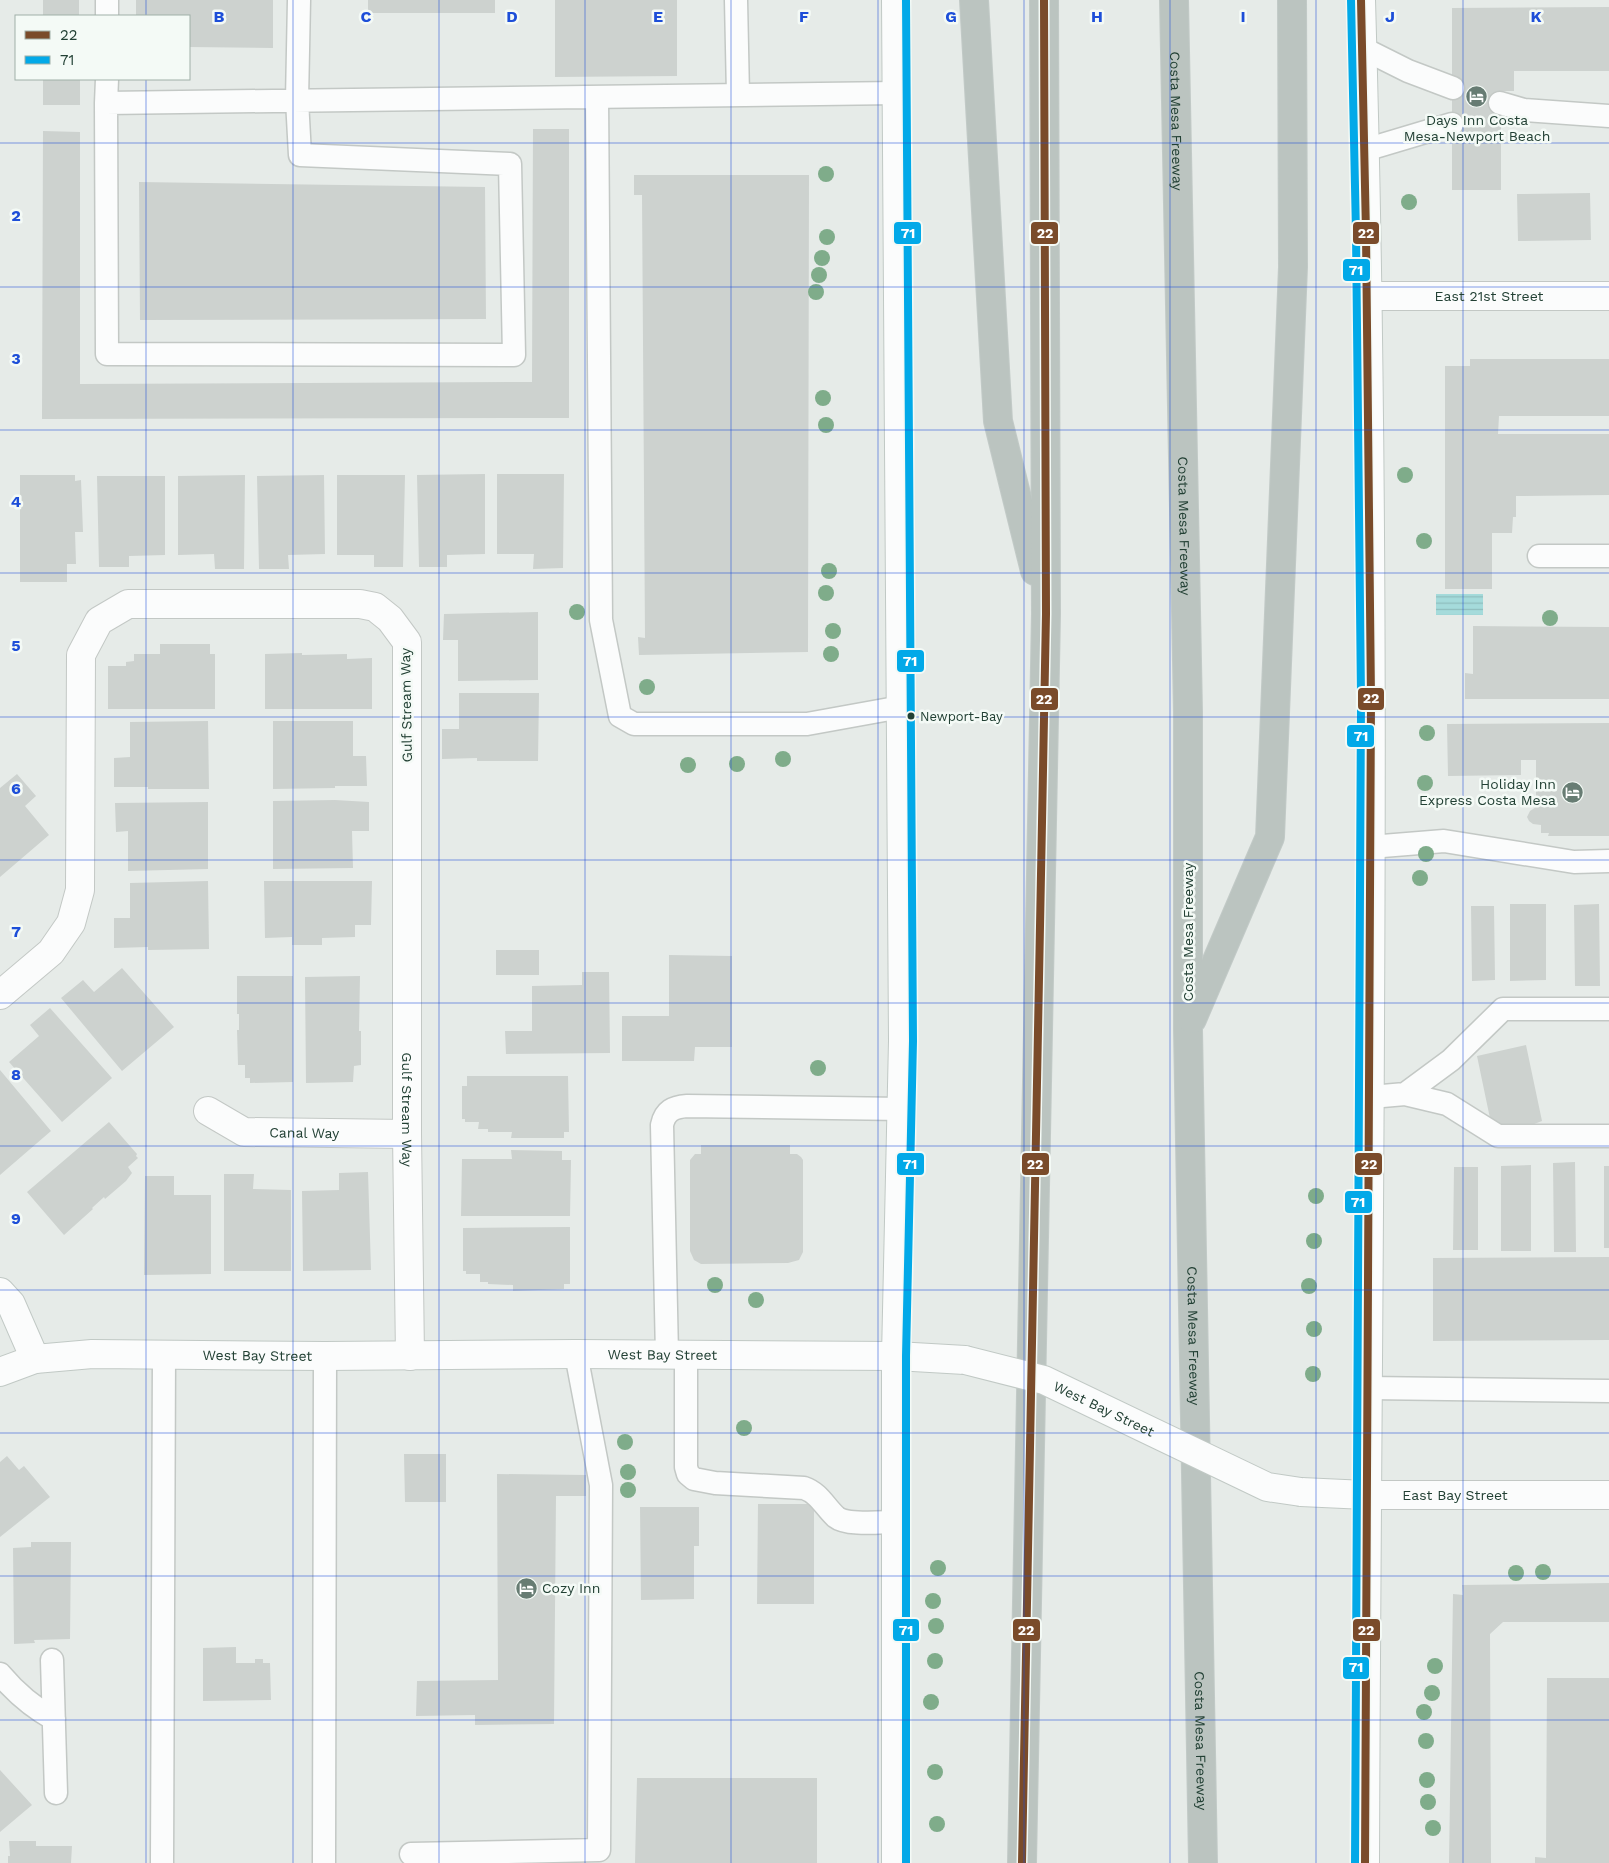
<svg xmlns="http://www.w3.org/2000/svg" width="1609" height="1863" viewBox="0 0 1609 1863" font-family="'Work Sans',sans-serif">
<defs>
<pattern id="water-rules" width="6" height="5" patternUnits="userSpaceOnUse" patternTransform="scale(1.25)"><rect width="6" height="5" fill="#a5dbdb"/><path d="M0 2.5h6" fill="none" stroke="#8ebdbd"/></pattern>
</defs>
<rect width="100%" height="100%" fill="#e6ebe8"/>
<!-- water -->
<path fill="url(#water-rules)" d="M 1436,594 L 1483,594 L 1483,615 L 1436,615 Z"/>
<!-- building -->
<path fill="#cdd2cf" d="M 43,0 L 79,0 L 79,16 L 43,16 Z
M 136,0 L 273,0 L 273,48 L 189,47 L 189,16 L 136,16 Z
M 368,0 L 495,0 L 495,13 L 368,13 Z
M 555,0 L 677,0 L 677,76 L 555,77 Z
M 1609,7 L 1609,71 L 1514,71 L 1514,91 L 1501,91 L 1501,190 L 1452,190 L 1452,8 Z
M 43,79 L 80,79 L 80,105 L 43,105 Z
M 533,129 L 569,129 L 569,418 L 42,419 L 43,131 L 80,132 L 80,384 L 532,382 Z
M 634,175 L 809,175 L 808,652 L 639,655 L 638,637 L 645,638 L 642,195 L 634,195 Z
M 139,182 L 485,187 L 486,319 L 140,320 Z
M 1590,193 L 1591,240 L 1518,241 L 1517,194 Z
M 1470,359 L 1609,359 L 1609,416 L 1499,416 L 1498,434 L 1609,434 L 1609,495 L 1516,496 L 1516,517 L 1513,517 L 1512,533 L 1492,533 L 1492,589 L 1445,589 L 1445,366 L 1470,366 Z
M 485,474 L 485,554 L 447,555 L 447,567 L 419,567 L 417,475 Z
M 497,474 L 564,474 L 563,568 L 533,569 L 534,554 L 497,554 Z
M 20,475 L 75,475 L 75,481 L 81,480 L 83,532 L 75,532 L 76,564 L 67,564 L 67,582 L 20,582 Z
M 245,475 L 244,569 L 215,569 L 214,554 L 178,555 L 178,476 Z
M 324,475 L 325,554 L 288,555 L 289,569 L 259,569 L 257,476 Z
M 337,475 L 405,475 L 403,567 L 374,567 L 374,555 L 337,555 Z
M 97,476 L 165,476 L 165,555 L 129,556 L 129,567 L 99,567 Z
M 538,612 L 538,680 L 458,681 L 458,640 L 443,640 L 444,614 Z
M 1473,626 L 1609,627 L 1609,699 L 1465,699 L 1465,673 L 1473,674 Z
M 160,644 L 210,644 L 210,654 L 215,654 L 215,709 L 108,709 L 108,666 L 126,666 L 126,662 L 134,661 L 134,654 L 160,654 Z
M 302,653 L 302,655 L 347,654 L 347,659 L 372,658 L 372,709 L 265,709 L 265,654 Z
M 459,693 L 539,693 L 538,761 L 477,761 L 477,758 L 442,759 L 442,729 L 459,729 Z
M 208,721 L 209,789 L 148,789 L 148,787 L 114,787 L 114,758 L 130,757 L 130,722 Z
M 273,721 L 353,721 L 353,756 L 366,756 L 367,786 L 335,786 L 335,788 L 273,789 Z
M 1609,723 L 1609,836 L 1548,836 L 1549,833 L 1541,833 L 1541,825 L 1533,824 L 1529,821 L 1527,817 L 1530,811 L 1536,807 L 1536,760 L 1521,760 L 1521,775 L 1448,776 L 1447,724 Z
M 17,774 L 36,796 L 25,806 L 49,835 L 0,877 L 0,788 Z
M 335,800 L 369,802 L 369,831 L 352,831 L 353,868 L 273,869 L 273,801 Z
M 208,802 L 208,869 L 128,871 L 128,831 L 116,832 L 115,803 Z
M 208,881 L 209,949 L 148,950 L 148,947 L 114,948 L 114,918 L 130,918 L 130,883 Z
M 264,881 L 372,881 L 371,925 L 355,925 L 355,937 L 322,938 L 322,945 L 292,945 L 292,937 L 265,938 Z
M 1510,904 L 1546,904 L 1546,980 L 1510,981 Z
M 1599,904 L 1600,986 L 1575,986 L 1574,905 Z
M 1471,906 L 1494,906 L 1495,980 L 1472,981 Z
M 496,950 L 539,950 L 539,975 L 496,975 Z
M 669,955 L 732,956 L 732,1047 L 695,1047 L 694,1061 L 622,1061 L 622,1016 L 669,1016 Z
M 122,968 L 174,1027 L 122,1071 L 61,998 L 83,980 L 94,992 Z
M 582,972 L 609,972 L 610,1053 L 506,1054 L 505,1031 L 532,1031 L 532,986 L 582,985 Z
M 237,976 L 293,976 L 293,1082 L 250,1083 L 250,1078 L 245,1078 L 245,1065 L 238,1065 L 237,1030 L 239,1030 L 239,1014 L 237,1014 Z
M 360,976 L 359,1031 L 361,1031 L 361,1065 L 354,1066 L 353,1082 L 306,1083 L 305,977 Z
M 50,1008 L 112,1078 L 62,1122 L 9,1062 L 39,1036 L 30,1025 Z
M 1526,1045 L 1542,1121 L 1519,1130 L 1492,1128 L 1477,1056 Z
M 0,1070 L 51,1131 L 0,1175 Z
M 467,1076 L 568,1076 L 569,1132 L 564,1132 L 564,1138 L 511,1138 L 512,1132 L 488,1132 L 488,1129 L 478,1129 L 479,1122 L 465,1122 L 465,1119 L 462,1119 L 462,1086 L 467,1086 Z
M 109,1122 L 137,1154 L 136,1156 L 138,1158 L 128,1167 L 132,1173 L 126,1181 L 105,1199 L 104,1197 L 92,1208 L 93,1209 L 64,1235 L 27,1192 Z
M 701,1145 L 790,1145 L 790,1154 L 797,1154 L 801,1157 L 803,1160 L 803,1252 L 799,1260 L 788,1263 L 701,1264 L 694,1260 L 690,1251 L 690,1160 L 695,1154 L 701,1154 Z
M 511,1150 L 562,1151 L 562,1160 L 571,1160 L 570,1216 L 461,1216 L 462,1159 L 512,1159 Z
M 1575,1162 L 1576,1252 L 1554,1252 L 1553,1163 Z
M 1531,1165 L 1531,1251 L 1501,1251 L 1501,1166 Z
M 1604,1166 L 1609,1166 L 1609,1248 L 1604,1248 Z
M 1454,1167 L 1478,1167 L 1478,1250 L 1453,1250 Z
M 368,1172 L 371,1270 L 303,1271 L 302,1191 L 339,1190 L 339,1173 Z
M 224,1174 L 254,1174 L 253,1189 L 291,1190 L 291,1271 L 224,1271 Z
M 145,1176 L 174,1176 L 174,1195 L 211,1195 L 211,1274 L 144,1275 Z
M 570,1227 L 570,1284 L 564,1284 L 564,1289 L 513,1291 L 513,1285 L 488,1284 L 488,1282 L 480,1282 L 480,1274 L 466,1274 L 466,1271 L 463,1271 L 463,1228 Z
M 1609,1257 L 1609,1340 L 1433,1341 L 1433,1258 Z
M 404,1454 L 446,1454 L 446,1502 L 405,1502 Z
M 7,1456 L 19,1470 L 24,1466 L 50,1497 L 0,1537 L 0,1462 Z
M 497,1474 L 586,1475 L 586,1496 L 556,1496 L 554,1724 L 475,1725 L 475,1715 L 416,1716 L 417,1681 L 498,1680 Z
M 758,1504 L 814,1504 L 814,1604 L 757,1604 Z
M 640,1507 L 699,1507 L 699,1546 L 694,1546 L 694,1599 L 641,1600 Z
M 31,1542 L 71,1542 L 70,1639 L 34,1640 L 35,1643 L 14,1644 L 13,1548 L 31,1547 Z
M 1609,1583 L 1609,1622 L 1503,1622 L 1490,1634 L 1491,1863 L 1449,1863 L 1453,1594 L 1463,1595 L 1462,1585 Z
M 236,1647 L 236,1663 L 255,1663 L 255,1659 L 263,1659 L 263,1663 L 270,1663 L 271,1700 L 203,1701 L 203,1648 Z
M 1547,1678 L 1609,1678 L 1609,1863 L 1535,1863 L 1535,1857 L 1546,1858 Z
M 0,1770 L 32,1805 L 0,1832 Z
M 637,1778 L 817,1778 L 817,1863 L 635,1863 Z
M 9,1841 L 36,1841 L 36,1846 L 72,1846 L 71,1863 L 8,1863 L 8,1856 L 10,1856 Z"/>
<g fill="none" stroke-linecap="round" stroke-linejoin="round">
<defs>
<path id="lane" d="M 736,0 L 738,95
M 107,16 L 107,0
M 1362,48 L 1408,71 L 1453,88
M 107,79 L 106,103 L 897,93
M 597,97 L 601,620 L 620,716 L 634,724 L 807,724 L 901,707
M 106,103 L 107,354 L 514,355 L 510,164 L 300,155 L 297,100 L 299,0
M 1500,103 L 1524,110 L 1609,116
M 1365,150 L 1452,124
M 1539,556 L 1609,556
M 1370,847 L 1444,841 L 1574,862 L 1609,861
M 1405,1094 L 1451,1060 L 1503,1009 L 1609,1009
M 1371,1097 L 1405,1094 L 1447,1104 L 1498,1136 L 1609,1136
M 667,1355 L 662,1125 C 665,1111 673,1107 687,1106 L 902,1109
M 686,1355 L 686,1467 L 688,1474 L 694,1479 L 715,1483 L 804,1488 C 819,1493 825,1507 836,1517 C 847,1526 882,1522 896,1522
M 1368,1388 L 1609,1391
M 52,1660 L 56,1793
M 0,1674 C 16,1693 32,1707 54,1719
M 411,1854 L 599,1850 L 601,1485 L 576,1354
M 162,1863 L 164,1354
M 324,1863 L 325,1356"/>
<g id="street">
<path id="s1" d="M 1369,296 L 1609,296"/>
<path id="s2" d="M 0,995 L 51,952 L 71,923 L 80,890 L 81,655 L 99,621 L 128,604 L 360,604 L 375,607 L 390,619 L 407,642 L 407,1134 L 410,1356"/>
<path id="s3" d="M 208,1111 L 244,1132 L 407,1134"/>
<path id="s4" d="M 1366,1495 L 1609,1495"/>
</g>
<g id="secondary">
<path d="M 1361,0 C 1379,621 1367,1242 1365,1863"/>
<path d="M 0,1292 L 11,1304 L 35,1359"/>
<path id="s5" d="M 0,1372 L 35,1359 L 92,1354 L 325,1356 L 576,1354 L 896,1356 L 965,1360"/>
<path d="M 1301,1492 L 1366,1495"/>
<path d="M 896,1863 L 896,1356 L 903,1041 L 896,0"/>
</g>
<g id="highway">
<path d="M 974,0 L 998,421 L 1035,571"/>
<path id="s6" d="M 1174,0 L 1188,712 L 1188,1030 L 1203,1863"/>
<path d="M 1192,1019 L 1270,837 L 1293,267 L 1292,0"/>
<path d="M 1022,1863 L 1046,614 L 1044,0"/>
</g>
</defs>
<!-- lane casing -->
<use href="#lane" stroke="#c3c8c5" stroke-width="25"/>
<!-- street casing -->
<use href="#street" stroke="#c3c8c5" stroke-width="30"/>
<!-- secondary casing -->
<use href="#secondary" stroke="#c1c9c5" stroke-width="30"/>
<!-- highway casing -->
<use href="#highway" stroke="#c2cac7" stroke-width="30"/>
<!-- lane -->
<use href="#lane" stroke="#fbfcfc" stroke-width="22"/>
<!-- street -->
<use href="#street" stroke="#fbfcfc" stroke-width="28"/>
<!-- secondary -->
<use href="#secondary" stroke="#fbfcfc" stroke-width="28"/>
<!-- highway -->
<use href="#highway" stroke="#bbc4c0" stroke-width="28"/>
<defs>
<g id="secondary-bridge">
<path id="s7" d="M 965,1360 L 1044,1380 L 1267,1487 L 1301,1492"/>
</g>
</defs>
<!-- secondary-bridge casing -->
<use href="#secondary-bridge" stroke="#c1c9c5" stroke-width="30" stroke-linecap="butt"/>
<!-- secondary-bridge -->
<use href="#secondary-bridge" stroke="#fbfcfc" stroke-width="28"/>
<defs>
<path id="bus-1" d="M 1361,0 L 1366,233 L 1371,699 L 1365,1863
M 1022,1863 L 1046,614 L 1044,0"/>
<path id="bus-2" d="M 1351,0 L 1356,233 L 1361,699 L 1355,1863
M 906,1863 L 906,1356 L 913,1041 L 906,0"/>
</defs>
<!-- bus-1 casing -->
<use href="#bus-1" stroke="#f4faf6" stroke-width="11"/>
<!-- bus-2 casing -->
<use href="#bus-2" stroke="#f4faf6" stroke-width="11"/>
<!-- bus-1 -->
<use href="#bus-1" stroke="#7a4b2a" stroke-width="8"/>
<!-- bus-2 -->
<use href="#bus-2" stroke="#02a9e8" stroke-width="8"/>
</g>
<!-- trees -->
<g fill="#7fac8a">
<circle cx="826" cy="174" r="8"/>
<circle cx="1409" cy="202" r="8"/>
<circle cx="827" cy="237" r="8"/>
<circle cx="822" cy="258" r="8"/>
<circle cx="819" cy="275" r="8"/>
<circle cx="816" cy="292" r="8"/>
<circle cx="823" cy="398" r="8"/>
<circle cx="826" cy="425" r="8"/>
<circle cx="1405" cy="475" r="8"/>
<circle cx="1424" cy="541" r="8"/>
<circle cx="829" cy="571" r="8"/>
<circle cx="826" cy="593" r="8"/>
<circle cx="577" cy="612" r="8"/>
<circle cx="1550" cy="618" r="8"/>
<circle cx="833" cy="631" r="8"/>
<circle cx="831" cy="654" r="8"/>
<circle cx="647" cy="687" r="8"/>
<circle cx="1427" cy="733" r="8"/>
<circle cx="783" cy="759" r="8"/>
<circle cx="737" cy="764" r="8"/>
<circle cx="688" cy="765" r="8"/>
<circle cx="1425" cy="783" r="8"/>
<circle cx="1426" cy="854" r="8"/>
<circle cx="1420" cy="878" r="8"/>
<circle cx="818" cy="1068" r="8"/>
<circle cx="1316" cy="1196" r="8"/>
<circle cx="1314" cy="1241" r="8"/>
<circle cx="715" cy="1285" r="8"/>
<circle cx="1309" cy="1286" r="8"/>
<circle cx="756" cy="1300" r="8"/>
<circle cx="1314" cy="1329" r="8"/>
<circle cx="1313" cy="1374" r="8"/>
<circle cx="744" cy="1428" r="8"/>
<circle cx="625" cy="1442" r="8"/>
<circle cx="628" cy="1472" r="8"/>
<circle cx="628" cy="1490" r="8"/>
<circle cx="938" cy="1568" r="8"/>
<circle cx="1543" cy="1572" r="8"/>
<circle cx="1516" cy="1573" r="8"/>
<circle cx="933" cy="1601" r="8"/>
<circle cx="936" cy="1626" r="8"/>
<circle cx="935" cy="1661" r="8"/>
<circle cx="1435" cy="1666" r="8"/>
<circle cx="1432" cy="1693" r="8"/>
<circle cx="931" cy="1702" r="8"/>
<circle cx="1424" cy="1712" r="8"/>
<circle cx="1426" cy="1741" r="8"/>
<circle cx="935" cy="1772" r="8"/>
<circle cx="1427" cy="1780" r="8"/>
<circle cx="1428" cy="1802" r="8"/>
<circle cx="937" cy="1824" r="8"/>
<circle cx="1433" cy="1828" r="8"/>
</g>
<!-- grid -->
<path fill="none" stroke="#1d4ed8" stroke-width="1" stroke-opacity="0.55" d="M 146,0 L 146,16M 293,0 L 293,1863M 439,0 L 439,1863M 585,0 L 585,1863M 731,0 L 731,1863M 878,0 L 878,1863M 1024,0 L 1024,1863M 1170,0 L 1170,1863M 1316,0 L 1316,1863M 1463,0 L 1463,1863M 146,79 L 146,1863M 0,143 L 1609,143M 0,287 L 1609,287M 0,430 L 1609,430M 0,573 L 1609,573M 0,717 L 1609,717M 0,860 L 1609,860M 0,1003 L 1609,1003M 0,1146 L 1609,1146M 0,1290 L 1609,1290M 0,1433 L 1609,1433M 0,1576 L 1609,1576M 0,1720 L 1609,1720"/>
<!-- icons -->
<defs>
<symbol id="hotel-disc" viewBox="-11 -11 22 22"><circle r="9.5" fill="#677c73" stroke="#f4faf6"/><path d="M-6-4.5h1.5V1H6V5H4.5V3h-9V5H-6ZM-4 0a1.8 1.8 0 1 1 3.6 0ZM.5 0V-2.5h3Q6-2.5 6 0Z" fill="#fff"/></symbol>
</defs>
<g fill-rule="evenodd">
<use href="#hotel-disc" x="1464" y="84" width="25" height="25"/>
<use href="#hotel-disc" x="1560" y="780" width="25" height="25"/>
<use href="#hotel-disc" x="514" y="1576" width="25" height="25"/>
</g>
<!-- markers -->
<circle fill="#224034" stroke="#f4faf6" stroke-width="2" cx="911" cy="716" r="4.5"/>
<g text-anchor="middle" stroke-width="5" stroke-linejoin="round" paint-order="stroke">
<!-- bus labels -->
<g font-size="13" fill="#224034" stroke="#f4faf6" text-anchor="start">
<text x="920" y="721">Newport-Bay</text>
</g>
<!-- poi labels -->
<g font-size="14" fill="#224034" stroke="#f4faf6">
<text x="1477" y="125">Days Inn Costa<tspan x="1477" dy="16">Mesa-Newport Beach</tspan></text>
<text x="1556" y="789" text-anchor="end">Holiday Inn<tspan x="1556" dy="16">Express Costa Mesa</tspan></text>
<text x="542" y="1593" text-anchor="start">Cozy Inn</text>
</g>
<!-- street labels -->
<g font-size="14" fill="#224034" stroke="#f4faf6">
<text dy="5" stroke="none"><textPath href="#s6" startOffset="121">Costa Mesa Freeway</textPath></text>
<text dy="5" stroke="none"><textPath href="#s1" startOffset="120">East 21st Street</textPath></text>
<text dy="5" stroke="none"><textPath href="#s6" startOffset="526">Costa Mesa Freeway</textPath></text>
<text transform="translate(406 705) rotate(-91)" y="5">Gulf Stream Way</text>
<text transform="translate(1188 932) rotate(-90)" y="5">Costa Mesa Freeway</text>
<text dy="5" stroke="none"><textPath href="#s2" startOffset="1206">Gulf Stream Way</textPath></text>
<text dy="5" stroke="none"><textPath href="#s3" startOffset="102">Canal Way</textPath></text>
<text dy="5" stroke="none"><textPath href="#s6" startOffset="1336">Costa Mesa Freeway</textPath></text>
<text dy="5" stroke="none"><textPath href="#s5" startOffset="260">West Bay Street</textPath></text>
<text dy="5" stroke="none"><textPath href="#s5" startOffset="665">West Bay Street</textPath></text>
<text dy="5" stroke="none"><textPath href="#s7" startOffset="148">West Bay Street</textPath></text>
<text dy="5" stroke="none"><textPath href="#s4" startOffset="89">East Bay Street</textPath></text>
<text dy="5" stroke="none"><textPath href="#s6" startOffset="1741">Costa Mesa Freeway</textPath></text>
</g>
</g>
<g font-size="16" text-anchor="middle" font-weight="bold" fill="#1d4ed8" stroke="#f4faf6" stroke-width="5" stroke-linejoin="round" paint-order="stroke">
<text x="219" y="22">B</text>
<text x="366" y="22">C</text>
<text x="512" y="22">D</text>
<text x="658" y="22">E</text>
<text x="804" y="22">F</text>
<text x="951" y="22">G</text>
<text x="1097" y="22">H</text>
<text x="1243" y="22">I</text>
<text x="1390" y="22">J</text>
<text x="1536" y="22">K</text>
<text x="16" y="221">2</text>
<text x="16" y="364">3</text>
<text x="16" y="507">4</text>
<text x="16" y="651">5</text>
<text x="16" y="794">6</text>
<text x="16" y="937">7</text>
<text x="16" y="1080">8</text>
<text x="16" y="1224">9</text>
</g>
<g stroke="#f4faf6" stroke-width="2">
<rect x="1352" y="221" width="28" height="24" rx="5" fill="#7a4b2a"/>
<rect x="893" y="221" width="29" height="24" rx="5" fill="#02a9e8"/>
<rect x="1030" y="221" width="29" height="24" rx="5" fill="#7a4b2a"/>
<rect x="1342" y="258" width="29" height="24" rx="5" fill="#02a9e8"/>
<rect x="896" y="649" width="29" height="24" rx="5" fill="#02a9e8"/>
<rect x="1357" y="687" width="28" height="24" rx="5" fill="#7a4b2a"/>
<rect x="1030" y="687" width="29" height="24" rx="5" fill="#7a4b2a"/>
<rect x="1346" y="724" width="29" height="24" rx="5" fill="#02a9e8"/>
<rect x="1354" y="1152" width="29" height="24" rx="5" fill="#7a4b2a"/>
<rect x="896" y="1152" width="29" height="24" rx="5" fill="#02a9e8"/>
<rect x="1021" y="1152" width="29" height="24" rx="5" fill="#7a4b2a"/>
<rect x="1344" y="1190" width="29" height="24" rx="5" fill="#02a9e8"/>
<rect x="892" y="1618" width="28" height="24" rx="5" fill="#02a9e8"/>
<rect x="1352" y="1618" width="29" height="24" rx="5" fill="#7a4b2a"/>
<rect x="1012" y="1618" width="29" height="24" rx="5" fill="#7a4b2a"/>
<rect x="1342" y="1656" width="28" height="24" rx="5" fill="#02a9e8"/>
</g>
<g font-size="14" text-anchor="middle" font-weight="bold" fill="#fff">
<text x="1366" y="238">22</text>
<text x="908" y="238">71</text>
<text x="1045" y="238">22</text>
<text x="1356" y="275">71</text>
<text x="910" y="666">71</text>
<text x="1371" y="703">22</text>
<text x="1044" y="704">22</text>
<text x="1361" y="741">71</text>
<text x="1369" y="1169">22</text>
<text x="910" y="1169">71</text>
<text x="1035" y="1169">22</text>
<text x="1358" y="1207">71</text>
<text x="906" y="1635">71</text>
<text x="1366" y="1635">22</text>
<text x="1026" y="1635">22</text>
<text x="1356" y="1672">71</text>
</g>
<!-- legend -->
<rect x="15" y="15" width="175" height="65" fill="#f4faf6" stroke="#a0b0a8"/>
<rect x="25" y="31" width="25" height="8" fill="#7a4b2a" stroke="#a0b0a8"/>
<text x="60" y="40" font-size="15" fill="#224034">22</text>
<rect x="25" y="56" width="25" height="8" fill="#02a9e8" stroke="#a0b0a8"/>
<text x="60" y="65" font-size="15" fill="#224034">71</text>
</svg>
